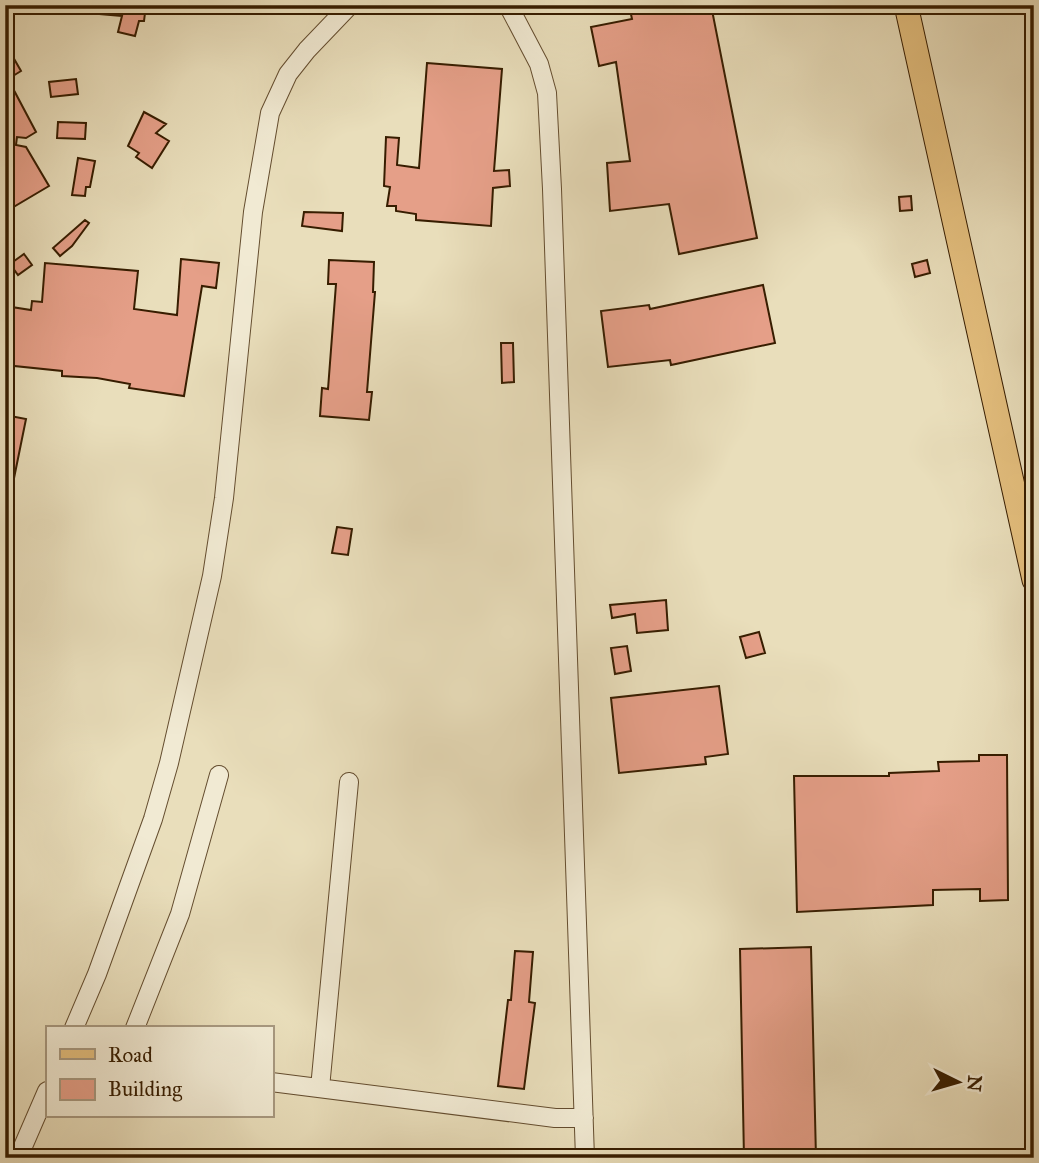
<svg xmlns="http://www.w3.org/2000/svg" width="1039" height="1163" viewBox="0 0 1039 1163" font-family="'IM FELL Great Primer',serif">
<rect width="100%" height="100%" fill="#e9debb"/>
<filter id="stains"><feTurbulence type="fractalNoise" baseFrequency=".00286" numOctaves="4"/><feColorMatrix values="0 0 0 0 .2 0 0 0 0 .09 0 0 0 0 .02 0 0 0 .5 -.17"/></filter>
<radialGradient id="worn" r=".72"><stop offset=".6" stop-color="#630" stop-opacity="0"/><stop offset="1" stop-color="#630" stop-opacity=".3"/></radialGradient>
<!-- building -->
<path fill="#e59f88" stroke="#371d00" stroke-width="2" d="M 100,5 L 146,5 L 144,21 L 139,21 L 135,36 L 118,32 L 122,16 L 100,14 Z
M 629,5 L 711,5 L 757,238 L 679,254 L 669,204 L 610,211 L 607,163 L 630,161 L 616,62 L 599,66 L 591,27 L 632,19 Z
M 5,43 L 21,71 L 8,79 L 36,132 L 26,138 L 17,137 L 16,145 L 26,147 L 49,186 L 5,212 Z
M 427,63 L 502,69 L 494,171 L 509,170 L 510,186 L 493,188 L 491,226 L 416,220 L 416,214 L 396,211 L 396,206 L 387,206 L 390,187 L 384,186 L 386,137 L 399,138 L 397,165 L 419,168 Z
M 76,79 L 78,94 L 51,97 L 49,82 Z
M 144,112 L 166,124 L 156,133 L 169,141 L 152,168 L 136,157 L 139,153 L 128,146 Z
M 58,122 L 86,123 L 85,139 L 57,138 Z
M 78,158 L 95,161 L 90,187 L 86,187 L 85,196 L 72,195 Z
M 911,196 L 912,210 L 900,211 L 899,197 Z
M 304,212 L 343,213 L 342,231 L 302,226 Z
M 85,220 L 89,223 L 72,246 L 60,256 L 53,248 Z
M 24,254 L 32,265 L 18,275 L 10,264 Z
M 181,259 L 219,263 L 216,288 L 202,286 L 184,396 L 129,388 L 130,384 L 97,378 L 62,376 L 62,371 L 5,365 L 5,306 L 31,310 L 32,301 L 42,302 L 45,263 L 138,271 L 134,309 L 177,315 Z
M 329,260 L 374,262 L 373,292 L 375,292 L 367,392 L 372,392 L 369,420 L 320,416 L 322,388 L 328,389 L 336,284 L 328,284 Z
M 927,260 L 930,273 L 915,277 L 912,264 Z
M 763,285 L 775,343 L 671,365 L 670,360 L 608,367 L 601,311 L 649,305 L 650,309 Z
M 501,343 L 513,343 L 514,382 L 502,383 Z
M 5,415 L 26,419 L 11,493 L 5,492 Z
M 337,527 L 352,529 L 348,555 L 332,553 Z
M 666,600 L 668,630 L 637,633 L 635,614 L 612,618 L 610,605 Z
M 759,632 L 765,653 L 746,658 L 740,637 Z
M 627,646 L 631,671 L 615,674 L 611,648 Z
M 719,686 L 728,754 L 705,757 L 706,764 L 619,773 L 611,698 Z
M 979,755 L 1007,755 L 1008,900 L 980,901 L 980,889 L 933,890 L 933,905 L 797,912 L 794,776 L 889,776 L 889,773 L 939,771 L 938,762 L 979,761 Z
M 811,947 L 816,1158 L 744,1158 L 740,949 Z
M 515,951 L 533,952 L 529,1002 L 535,1003 L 524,1089 L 498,1086 L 508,1000 L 511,1000 Z"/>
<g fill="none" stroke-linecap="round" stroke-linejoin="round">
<defs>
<path id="minor" d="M 508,5 L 539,64 L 547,93 L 552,189 L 585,1158
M 74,1028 L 97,974 L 153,819 L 169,763 L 212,576 L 224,498 L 253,212 L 270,113 L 288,74 L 307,50 L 350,5
M 135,1028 L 180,914 L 219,775
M 271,1082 L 555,1118 L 584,1118
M 320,1088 L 349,782
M 18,1158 L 47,1091"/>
<path id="major" d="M 906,5 L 1034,580"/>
</defs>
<!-- minor casing -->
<use href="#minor" stroke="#644d2f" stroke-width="20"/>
<!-- major casing -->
<use href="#major" stroke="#371d00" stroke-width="25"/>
<!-- minor -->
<use href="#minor" stroke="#f1ead3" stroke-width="18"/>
<!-- major -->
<use href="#major" stroke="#e4bf7e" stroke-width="23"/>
</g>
<!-- margin -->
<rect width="1039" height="1163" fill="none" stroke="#e9debb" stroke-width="28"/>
<rect x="7" y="7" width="1025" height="1149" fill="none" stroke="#371d00" stroke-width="3.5"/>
<rect x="14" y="14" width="1011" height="1135" fill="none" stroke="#371d00" stroke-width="2"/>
<!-- legend -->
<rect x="46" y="1026" width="228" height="91" fill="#f1ead3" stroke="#a7987f" stroke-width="2"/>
<rect x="60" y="1049" width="35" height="10" fill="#e4bf7e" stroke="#a7987f" stroke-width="2"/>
<text x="108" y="1062" font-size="21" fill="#371d00">Road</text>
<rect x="60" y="1079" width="35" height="21" fill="#e59f88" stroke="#a7987f" stroke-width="2"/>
<text x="108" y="1096" font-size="21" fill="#371d00">Building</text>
<!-- north arrow -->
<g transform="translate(958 1082) rotate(95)" stroke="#f1ead3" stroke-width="5" paint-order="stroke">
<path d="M0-5L12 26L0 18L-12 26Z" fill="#371d00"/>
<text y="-10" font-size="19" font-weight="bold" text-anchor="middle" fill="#371d00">N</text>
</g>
<rect width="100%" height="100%" filter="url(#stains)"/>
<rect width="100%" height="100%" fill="url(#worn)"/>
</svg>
